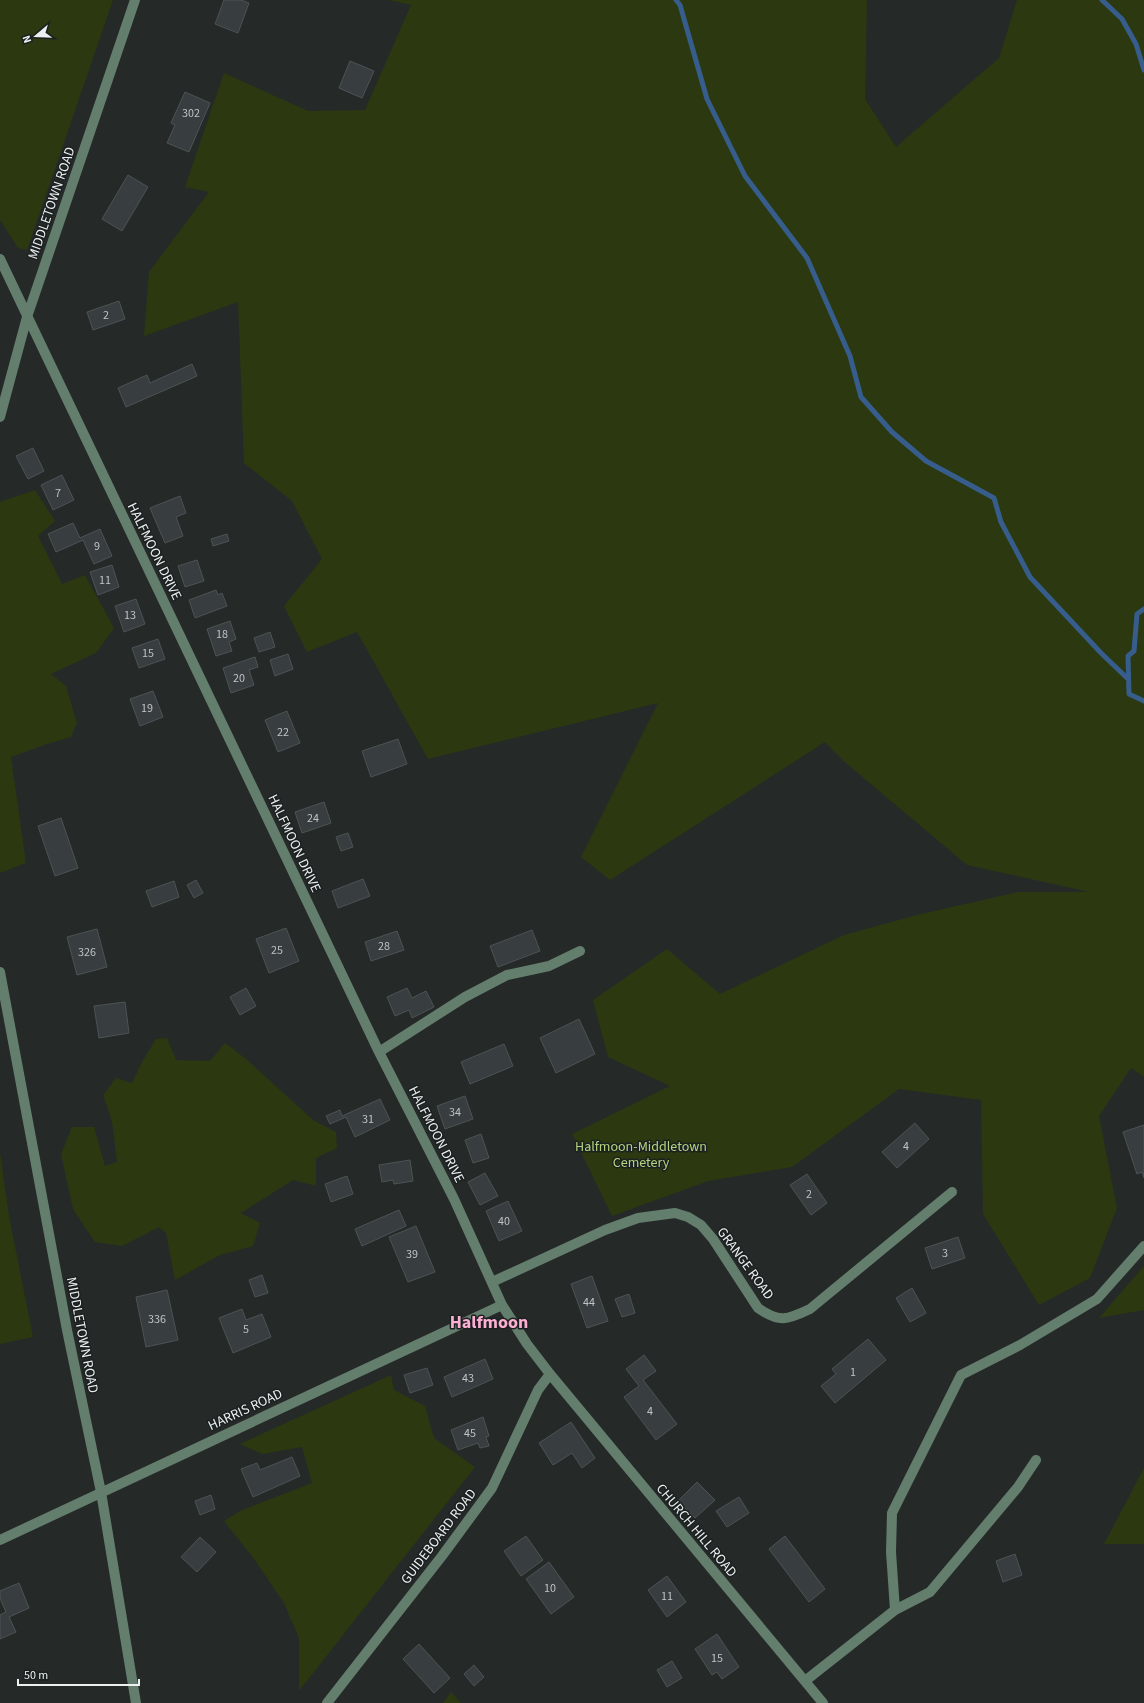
<svg xmlns="http://www.w3.org/2000/svg" width="1144" height="1703" viewBox="0 0 1144 1703" font-family="'Source Sans 3',sans-serif">
<rect width="100%" height="100%" fill="#252a29"/>
<!-- green -->
<path fill="#2b3810" d="M 0,0 L 113,0 L 27,250 L 18,248 L 0,220 Z
M 389,0 L 867,0 L 865,99 L 896,147 L 999,58 L 1017,0 L 1144,0 L 1144,1077 L 1131,1068 L 1099,1116 L 1117,1208 L 1090,1278 L 1039,1305 L 983,1214 L 981,1100 L 899,1089 L 792,1167 L 708,1181 L 612,1216 L 572,1134 L 670,1086 L 608,1057 L 593,1000 L 667,949 L 720,994 L 844,935 L 917,915 L 1018,892 L 1089,892 L 967,865 L 847,764 L 825,742 L 610,880 L 581,857 L 658,703 L 428,759 L 357,632 L 307,652 L 284,606 L 322,559 L 292,501 L 244,463 L 238,302 L 144,336 L 149,272 L 209,192 L 185,187 L 224,73 L 308,111 L 365,110 L 411,5 Z
M 35,490 L 55,521 L 38,536 L 62,584 L 85,575 L 114,628 L 96,653 L 51,674 L 66,686 L 77,723 L 71,737 L 47,744 L 11,757 L 26,863 L 0,873 L 0,502 Z
M 167,1038 L 176,1060 L 210,1061 L 225,1043 L 246,1059 L 313,1120 L 336,1132 L 337,1148 L 316,1158 L 316,1186 L 293,1180 L 241,1213 L 260,1223 L 253,1246 L 220,1255 L 175,1280 L 166,1233 L 159,1227 L 122,1246 L 95,1242 L 73,1209 L 61,1154 L 72,1127 L 94,1127 L 105,1166 L 117,1162 L 112,1121 L 103,1095 L 116,1078 L 132,1083 L 142,1062 L 156,1039 Z
M 0,1153 L 9,1216 L 33,1337 L 0,1344 Z
M 1144,1266 L 1144,1310 L 1099,1318 Z
M 391,1375 L 394,1390 L 425,1406 L 434,1438 L 475,1467 L 299,1691 L 299,1638 L 284,1603 L 254,1559 L 224,1521 L 240,1511 L 312,1483 L 302,1447 L 262,1454 L 240,1444 Z
M 1144,1409 L 1144,1544 L 1104,1544 L 1144,1468 Z
M 451,1692 L 461,1703 L 443,1703 Z"/>
<g fill="none" stroke-linecap="round" stroke-linejoin="round">
<!-- stream -->
<path stroke="#365d8b" stroke-width="5" d="M 676,0 L 680,5 L 707,99 L 745,176 L 807,258 L 850,356 L 861,397 L 892,432 L 926,461 L 994,498 L 1001,522 L 1030,577 L 1101,653 L 1127,678
M 1102,0 L 1122,19 L 1136,44 L 1144,70
M 1144,609 L 1137,614 L 1134,651 L 1128,656 L 1129,694 L 1144,701"/>
</g>
<!-- building -->
<path fill="#383d3f" stroke="#4d5354" d="M 224,0 L 241,0 L 249,3 L 238,33 L 215,24 Z
M 350,61 L 374,71 L 362,98 L 339,88 Z
M 185,92 L 210,103 L 189,152 L 167,143 L 175,125 L 171,123 Z
M 128,175 L 148,187 L 122,231 L 102,219 Z
M 119,301 L 125,319 L 93,330 L 87,312 Z
M 192,364 L 197,376 L 126,407 L 118,388 L 147,375 L 150,383 Z
M 33,448 L 44,471 L 28,479 L 16,456 Z
M 62,475 L 74,500 L 53,510 L 41,485 Z
M 180,496 L 186,513 L 176,517 L 183,536 L 165,543 L 150,508 Z
M 73,523 L 80,538 L 100,529 L 112,556 L 94,564 L 83,540 L 56,552 L 48,534 Z
M 227,534 L 229,541 L 213,546 L 211,539 Z
M 197,560 L 204,581 L 185,587 L 178,566 Z
M 112,565 L 119,587 L 98,595 L 90,572 Z
M 216,590 L 218,595 L 222,593 L 227,606 L 195,618 L 189,600 Z
M 136,599 L 145,624 L 124,632 L 115,606 Z
M 230,621 L 236,639 L 229,642 L 232,651 L 216,656 L 207,629 Z
M 270,632 L 275,647 L 259,652 L 254,638 Z
M 158,639 L 165,659 L 139,668 L 132,648 Z
M 288,654 L 293,669 L 275,676 L 270,660 Z
M 255,657 L 258,667 L 249,670 L 254,685 L 231,693 L 223,668 Z
M 153,691 L 163,717 L 140,726 L 130,699 Z
M 287,711 L 300,743 L 278,752 L 265,720 Z
M 398,739 L 407,764 L 371,777 L 362,751 Z
M 324,802 L 331,823 L 302,833 L 295,812 Z
M 61,818 L 78,868 L 55,876 L 38,826 Z
M 348,833 L 353,847 L 341,851 L 336,837 Z
M 363,879 L 370,896 L 338,908 L 332,891 Z
M 196,880 L 203,893 L 194,898 L 187,885 Z
M 174,881 L 179,897 L 152,907 L 146,891 Z
M 286,928 L 299,961 L 269,973 L 256,939 Z
M 97,929 L 107,967 L 77,975 L 67,937 Z
M 532,930 L 540,951 L 498,967 L 490,946 Z
M 397,931 L 404,950 L 371,961 L 365,942 Z
M 246,988 L 256,1006 L 240,1015 L 230,997 Z
M 407,988 L 412,998 L 426,991 L 434,1007 L 412,1018 L 409,1010 L 395,1016 L 387,997 Z
M 125,1002 L 129,1033 L 99,1038 L 94,1006 Z
M 579,1019 L 595,1054 L 556,1073 L 540,1038 Z
M 504,1044 L 513,1066 L 470,1084 L 461,1062 Z
M 465,1096 L 473,1119 L 445,1129 L 437,1106 Z
M 380,1099 L 390,1120 L 355,1137 L 346,1117 L 330,1124 L 326,1116 L 340,1110 L 342,1116 Z
M 915,1123 L 929,1139 L 897,1168 L 882,1152 Z
M 1144,1125 L 1144,1178 L 1142,1172 L 1137,1174 L 1123,1132 Z
M 481,1134 L 489,1158 L 473,1163 L 465,1140 Z
M 410,1160 L 413,1181 L 394,1184 L 393,1180 L 382,1182 L 379,1165 Z
M 485,1173 L 498,1196 L 480,1205 L 468,1182 Z
M 807,1174 L 827,1203 L 811,1215 L 790,1185 Z
M 347,1176 L 353,1194 L 331,1202 L 325,1184 Z
M 508,1201 L 522,1231 L 499,1241 L 486,1211 Z
M 399,1210 L 406,1226 L 362,1246 L 355,1229 Z
M 416,1226 L 435,1272 L 408,1282 L 389,1237 Z
M 958,1237 L 965,1258 L 932,1269 L 925,1248 Z
M 262,1275 L 268,1293 L 255,1297 L 249,1280 Z
M 592,1276 L 608,1321 L 587,1328 L 571,1284 Z
M 912,1288 L 926,1313 L 910,1322 L 896,1298 Z
M 167,1290 L 178,1340 L 146,1347 L 136,1297 Z
M 629,1294 L 635,1313 L 622,1317 L 615,1299 Z
M 242,1309 L 246,1320 L 262,1314 L 271,1337 L 233,1353 L 219,1318 Z
M 868,1339 L 886,1360 L 835,1403 L 821,1386 L 836,1374 L 832,1369 Z
M 644,1355 L 656,1371 L 643,1380 L 677,1424 L 656,1440 L 624,1397 L 639,1386 L 626,1369 Z
M 485,1359 L 493,1379 L 452,1397 L 444,1377 Z
M 427,1368 L 433,1385 L 410,1393 L 404,1375 Z
M 483,1417 L 489,1436 L 486,1437 L 489,1446 L 480,1448 L 478,1443 L 458,1450 L 451,1430 Z
M 571,1422 L 595,1458 L 582,1468 L 572,1453 L 553,1465 L 539,1443 Z
M 292,1457 L 300,1476 L 253,1497 L 241,1469 L 257,1463 L 260,1470 Z
M 697,1482 L 715,1500 L 695,1518 L 678,1501 Z
M 211,1495 L 215,1509 L 200,1515 L 195,1501 Z
M 739,1497 L 749,1513 L 727,1527 L 716,1511 Z
M 526,1536 L 543,1560 L 521,1576 L 504,1551 Z
M 785,1536 L 825,1589 L 809,1602 L 769,1549 Z
M 200,1537 L 216,1552 L 197,1572 L 181,1557 Z
M 1015,1554 L 1022,1575 L 1003,1582 L 996,1561 Z
M 549,1562 L 574,1597 L 551,1614 L 526,1579 Z
M 667,1576 L 686,1602 L 667,1617 L 648,1590 Z
M 19,1583 L 29,1608 L 9,1617 L 16,1632 L 0,1639 L 0,1615 L 6,1612 L 0,1598 L 0,1591 Z
M 717,1634 L 739,1667 L 722,1679 L 717,1672 L 712,1675 L 695,1649 Z
M 419,1644 L 450,1678 L 434,1693 L 403,1659 Z
M 672,1661 L 682,1678 L 667,1687 L 657,1670 Z
M 474,1665 L 484,1677 L 474,1686 L 464,1674 Z"/>
<g fill="none" stroke-linecap="round" stroke-linejoin="round">
<!-- minor -->
<path stroke="#647e6e" stroke-width="10" d="M 0,259 L 379,1052 L 454,1199 L 502,1305 L 527,1344 L 550,1374 L 823,1703
M 0,417 L 27,317 L 135,0
M 0,972 L 67,1330 L 101,1492 L 136,1703
M 379,1052 L 465,997 L 507,975 L 549,966 L 580,951
M 492,1282 L 605,1230 L 638,1218 L 675,1213 L 688,1217 L 701,1225 L 713,1239 L 758,1308 C 779,1323 787,1320 810,1309 L 952,1192
M 0,1540 L 502,1305
M 895,1610 L 930,1592 L 1018,1487 L 1036,1460
M 805,1681 L 895,1610 L 891,1552 L 892,1513 L 961,1375 L 1020,1345 L 1097,1299 L 1144,1246
M 327,1703 L 442,1556 L 492,1488 L 538,1390 L 550,1374"/>
</g>
<g text-anchor="middle" stroke-width="3" stroke-linejoin="round" paint-order="stroke">
<!-- number labels -->
<g font-size="12" fill="#c0c3c4">
<text x="191" y="117">302</text>
<text x="106" y="319">2</text>
<text x="58" y="497">7</text>
<text x="97" y="550">9</text>
<text x="105" y="584">11</text>
<text x="130" y="619">13</text>
<text x="222" y="638">18</text>
<text x="148" y="657">15</text>
<text x="239" y="682">20</text>
<text x="147" y="712">19</text>
<text x="283" y="736">22</text>
<text x="313" y="822">24</text>
<text x="384" y="950">28</text>
<text x="277" y="954">25</text>
<text x="87" y="956">326</text>
<text x="455" y="1116">34</text>
<text x="368" y="1123">31</text>
<text x="906" y="1150">4</text>
<text x="809" y="1198">2</text>
<text x="504" y="1225">40</text>
<text x="945" y="1257">3</text>
<text x="412" y="1258">39</text>
<text x="589" y="1306">44</text>
<text x="157" y="1323">336</text>
<text x="246" y="1333">5</text>
<text x="853" y="1376">1</text>
<text x="468" y="1382">43</text>
<text x="650" y="1415">4</text>
<text x="470" y="1437">45</text>
<text x="550" y="1592">10</text>
<text x="667" y="1600">11</text>
<text x="717" y="1662">15</text>
</g>
<!-- street labels -->
<g font-size="14" fill="#edf0f0" stroke="#1b2020">
<text transform="translate(51 203) rotate(-71)" y="5">MIDDLETOWN ROAD</text>
<text transform="translate(155 551) rotate(64)" y="5">HALFMOON DRIVE</text>
<text transform="translate(295 843) rotate(65)" y="5">HALFMOON DRIVE</text>
<text transform="translate(437 1134) rotate(63)" y="5">HALFMOON DRIVE</text>
<text transform="translate(746 1263) rotate(54)" y="5">GRANGE ROAD</text>
<text transform="translate(83 1335) rotate(79)" y="5">MIDDLETOWN ROAD</text>
<text transform="translate(245 1409) rotate(-25)" y="5">HARRIS ROAD</text>
<text transform="translate(697 1530) rotate(50)" y="5">CHURCH HILL ROAD</text>
<text transform="translate(438 1536) rotate(-53)" y="5">GUIDEBOARD ROAD</text>
</g>
<!-- park labels -->
<g font-size="14" fill="#b4d47e" stroke="#1b2020">
<text x="641" y="1151">Halfmoon-Middletown<tspan x="641" dy="16">Cemetery</tspan></text>
</g>
<!-- district labels -->
<g font-size="18" font-weight="bold" fill="#fdafd3" stroke="#1b2020">
<text x="489" y="1328">Halfmoon</text>
</g>
</g>
<!-- north arrow -->
<g transform="translate(36 36) rotate(251)" stroke="#1b2020" stroke-width="3" paint-order="stroke">
<path d="M0-3L7 15L0 10L-7 15Z" fill="#edf0f0"/>
<text y="-6" font-size="11" font-weight="bold" text-anchor="middle" fill="#edf0f0">N</text>
</g>
<!-- scale -->
<path d="M18 1679v6h121v-6" fill="none" stroke="#edf0f0" stroke-width="2"/>
<text x="24" y="1679" font-size="12" fill="#edf0f0" stroke="#1b2020" stroke-width="3" paint-order="stroke">50 m</text>
</svg>
